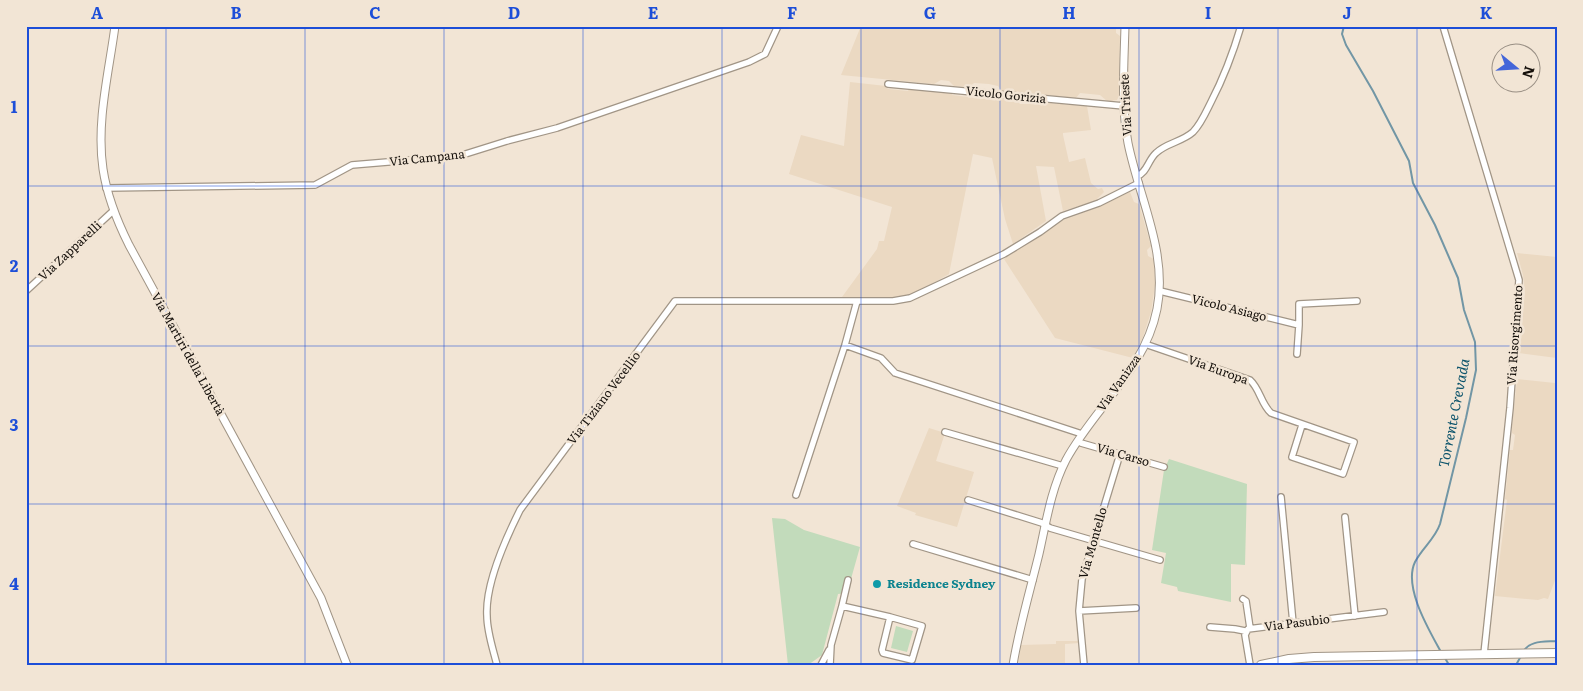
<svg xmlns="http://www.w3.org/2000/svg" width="1583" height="691" viewBox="0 0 1583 691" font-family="Literata,serif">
<rect width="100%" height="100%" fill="#f2e5d5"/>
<!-- built -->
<path fill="#ebd9c2" d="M 861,26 L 1116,26 L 1116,33 L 1120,36 L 1119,96 L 1117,100 L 1112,101 L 1107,101 L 1100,95 L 1080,93 L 1076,98 L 1002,91 L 998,86 L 989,84 L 974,83 L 970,87 L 954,86 L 949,81 L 941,80 L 934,84 L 841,75 Z
M 850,82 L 886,86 L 888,89 L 908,91 L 909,88 L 953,92 L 952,95 L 984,99 L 985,96 L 1016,99 L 1020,104 L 1039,104 L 1038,102 L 1087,106 L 1091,130 L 1063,133 L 1063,135 L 1069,162 L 1085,158 L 1091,183 L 1098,189 L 1102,188 L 1104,192 L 1095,201 L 1063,211 L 1054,167 L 1036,166 L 1046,221 L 1013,244 L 1005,219 L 992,158 L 973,154 L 949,274 L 917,292 L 902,297 L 842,297 L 877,249 L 879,241 L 884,241 L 892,207 L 789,174 L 801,135 L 844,146 Z
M 1130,192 L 1134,202 L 1139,204 L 1151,246 L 1147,250 L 1148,256 L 1154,259 L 1155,285 L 1151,312 L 1143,337 L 1133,358 L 1055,338 L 1004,259 L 1058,222 L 1096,208 Z
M 1517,253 L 1557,257 L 1557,358 L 1519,353 L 1525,292 L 1523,275 Z
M 1557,365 L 1557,575 L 1548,599 L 1544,598 L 1538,600 L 1495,596 L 1507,500 L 1505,499 L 1510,450 L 1513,450 L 1515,435 L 1512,433 L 1512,428 L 1517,379 L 1555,383 Z
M 929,428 L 945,433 L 936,461 L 974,472 L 957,527 L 915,515 L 916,513 L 897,506 Z
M 1056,641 L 1080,641 L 1080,643 L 1065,644 L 1065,665 L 1018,665 L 1021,645 L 1056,644 Z"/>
<!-- green -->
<path fill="#c2dbbb" d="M 1169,459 L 1247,484 L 1245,565 L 1231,564 L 1231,602 L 1178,591 L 1177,587 L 1161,583 L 1166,553 L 1152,550 L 1164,470 Z
M 772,518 L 785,519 L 804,530 L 860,547 L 847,593 L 838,594 L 822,655 L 808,665 L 788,665 Z
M 896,626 L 913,631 L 907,652 L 891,648 Z"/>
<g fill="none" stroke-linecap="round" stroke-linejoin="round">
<!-- stream -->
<path stroke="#7296a5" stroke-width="2" d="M 1344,26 L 1342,34 L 1346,45 L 1373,91 L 1409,161 L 1413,183 L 1435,225 L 1458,278 L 1464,310 L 1475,342 L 1476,370 L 1466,418 L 1440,524 C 1435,539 1422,548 1415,562 C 1403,587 1429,630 1441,652
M 1523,652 C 1530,640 1544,642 1557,641
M 1445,658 L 1449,665
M 1516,665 L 1521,656"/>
<defs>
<path id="minor" d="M 1443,26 L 1519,280 L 1510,408 L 1484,654
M 888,84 L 1124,106
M 1137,176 C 1147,173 1148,160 1156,153 C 1166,143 1182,142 1193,132 C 1201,124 1206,112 1211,102 C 1224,77 1233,53 1241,26
M 106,188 L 315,185 L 352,165 L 459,156 L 507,141 L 557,128 L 749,62 L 765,54 L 778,26
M 26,291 L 113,211
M 1160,291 L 1299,325 L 1297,354
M 1299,325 L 1299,304 L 1357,301
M 1145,344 L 1250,380 C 1260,389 1261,404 1271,413 L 1354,442 L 1343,474 L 1292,457 L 1302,425
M 845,345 L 881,358 L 895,373 L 1082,434
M 945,432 L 1063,466
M 1081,443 L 1164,467
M 796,495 L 845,345 L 857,301
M 1281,497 L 1293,623
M 968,500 L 1042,523 L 1050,528 L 1160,560
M 1345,517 L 1355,616
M 913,544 L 1033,580
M 1243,599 L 1246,601 L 1250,628
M 842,606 L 848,580
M 1079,611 L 1136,608
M 890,617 L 922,626 L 912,660 L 883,653 L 882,650 Z
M 1210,627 L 1235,629 L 1245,631
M 497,665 C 493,649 487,632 487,616 C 485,585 506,538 520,510 L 675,301 L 893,301 L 910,298 L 1004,254 L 1040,232 L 1062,216 L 1099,203 L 1139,183
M 821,665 L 829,650
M 830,665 L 831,645 L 842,606 L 890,617
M 1084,665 L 1079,611 L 1082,579 L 1120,454
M 1250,665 L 1245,635 L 1248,629 L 1384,612"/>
<path id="tertiary" d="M 115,26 C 109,72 96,122 103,169 C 107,196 117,221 129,245 L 321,598 L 347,665
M 1013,665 C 1019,628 1030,591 1039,554 C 1046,523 1051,489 1066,460 C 1094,408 1145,370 1157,309 C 1168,252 1139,198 1128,143 C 1121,105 1124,65 1125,26"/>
<path id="secondary" d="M 1261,665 L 1289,659 L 1314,657 L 1557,653"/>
</defs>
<!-- minor casing -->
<use href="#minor" stroke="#a19586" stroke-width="8"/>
<!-- tertiary casing -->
<use href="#tertiary" stroke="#a19586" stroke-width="9"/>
<!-- secondary casing -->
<use href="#secondary" stroke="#a19586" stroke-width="10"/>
<!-- minor -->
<use href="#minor" stroke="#fff" stroke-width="5.5"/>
<!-- tertiary -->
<use href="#tertiary" stroke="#fff" stroke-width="7"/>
<!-- secondary -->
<use href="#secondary" stroke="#fff" stroke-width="8"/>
</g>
<!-- grid -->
<path fill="none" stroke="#1d4ed8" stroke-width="1" stroke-opacity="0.55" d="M 166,26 L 166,665M 305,26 L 305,665M 444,26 L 444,665M 583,26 L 583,665M 722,26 L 722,665M 861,26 L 861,665M 1000,26 L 1000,665M 1139,26 L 1139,665M 1278,26 L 1278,665M 1417,26 L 1417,665M 26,186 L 1557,186M 26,346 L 1557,346M 26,504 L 1557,504"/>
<!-- markers -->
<circle fill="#0f9aa8" stroke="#f2e5d5" stroke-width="2" cx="877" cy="584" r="5"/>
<g text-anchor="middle" stroke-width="5" stroke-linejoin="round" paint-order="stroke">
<!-- street labels -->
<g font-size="12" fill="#140f0a" stroke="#f2e5d5">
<text transform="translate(1006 95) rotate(6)" y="4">Vicolo Gorizia</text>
<text transform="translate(1126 105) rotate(-93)" y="4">Via Trieste</text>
<text transform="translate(427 158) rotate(-6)" y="4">Via Campana</text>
<text transform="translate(70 251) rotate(-43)" y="4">Via Zapparelli</text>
<text transform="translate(1229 308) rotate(14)" y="4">Vicolo Asiago</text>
<text transform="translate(1515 335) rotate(-86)" y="4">Via Risorgimento</text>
<text transform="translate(188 354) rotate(61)" y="4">Via Martiri della Libertà</text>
<text transform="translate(1218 370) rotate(20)" y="4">Via Europa</text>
<text transform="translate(1119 383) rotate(-55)" y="4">Via Vanizza</text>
<text transform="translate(604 398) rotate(-53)" y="4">Via Tiziano Vecellio</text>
<text transform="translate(1123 455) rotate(16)" y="4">Via Carso</text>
<text transform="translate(1093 543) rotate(-74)" y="4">Via Montello</text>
<text transform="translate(1297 623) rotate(-7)" y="4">Via Pasubio</text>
</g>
<!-- culture labels -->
<g font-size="12" font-weight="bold" fill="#0d838f" stroke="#f2e5d5" text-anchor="start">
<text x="887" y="588">Residence Sydney</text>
</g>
<!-- water labels -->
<g font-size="14" font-style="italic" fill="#0d546c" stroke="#f2e5d5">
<text transform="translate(1454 413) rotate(-79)" y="5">Torrente Crevada</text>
</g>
</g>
<!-- border -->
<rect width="1583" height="691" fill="none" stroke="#f2e5d5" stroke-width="55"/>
<!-- north arrow -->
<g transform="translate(1516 68) rotate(108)"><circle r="24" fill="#f2e5d5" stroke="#998f84"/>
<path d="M0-4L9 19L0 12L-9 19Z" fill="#4466d9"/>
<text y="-8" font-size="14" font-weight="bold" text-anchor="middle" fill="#140f0a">N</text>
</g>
<rect x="28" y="28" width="1528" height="636" fill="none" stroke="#1d4ed8" stroke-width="2"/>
<g font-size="16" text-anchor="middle" font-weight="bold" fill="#1d4ed8">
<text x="97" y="19">A</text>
<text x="236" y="19">B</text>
<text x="375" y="19">C</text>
<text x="514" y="19">D</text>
<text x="653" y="19">E</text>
<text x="792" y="19">F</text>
<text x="930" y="19">G</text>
<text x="1069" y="19">H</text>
<text x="1208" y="19">I</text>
<text x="1347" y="19">J</text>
<text x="1486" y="19">K</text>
<text x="14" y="113">1</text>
<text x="14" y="272">2</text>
<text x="14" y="431">3</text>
<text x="14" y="590">4</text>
</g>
</svg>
